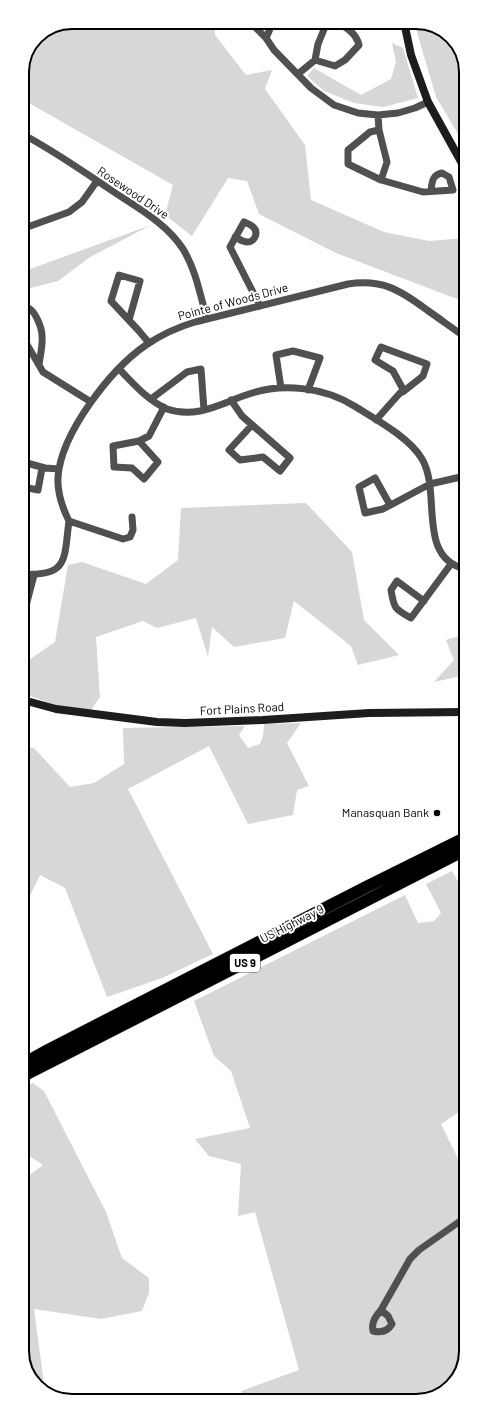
<svg xmlns="http://www.w3.org/2000/svg" width="488" height="1423" viewBox="0 0 488 1423" font-family="Barlow,sans-serif">
<rect width="100%" height="100%" fill="#fff"/>
<!-- green -->
<path fill="#d7d7d7" d="M 72,22 L 214,22 L 215,35 L 246,75 L 272,70 L 265,89 L 305,145 L 311,200 L 384,232 L 429,241 L 465,238 L 465,302 L 336,253 L 259,214 L 247,181 L 228,178 L 192,236 L 165,215 L 173,185 L 27,102 L 22,101 L 22,69 L 37,36 Z
M 414,22 L 419,22 L 449,34 L 464,59 L 464,144 L 436,97 Z
M 392,43 L 403,48 L 418,98 L 383,107 L 354,103 L 324,91 L 307,76 L 314,68 L 361,95 L 391,79 L 396,62 Z
M 151,225 L 90,257 L 58,281 L 22,290 L 22,272 Z
M 306,503 L 352,552 L 364,620 L 399,655 L 358,665 L 351,646 L 294,601 L 285,638 L 234,647 L 212,627 L 208,657 L 196,618 L 157,628 L 143,621 L 96,637 L 100,697 L 86,717 L 23,693 L 23,664 L 55,642 L 68,565 L 82,562 L 146,584 L 178,560 L 181,508 Z
M 465,634 L 465,675 L 434,682 L 454,660 L 446,640 Z
M 301,723 L 287,743 L 309,786 L 297,790 L 293,815 L 248,824 L 209,746 L 128,789 L 213,954 L 162,978 L 107,997 L 65,888 L 40,875 L 23,910 L 23,747 L 34,748 L 70,787 L 94,783 L 124,764 L 123,728 L 245,726 L 239,735 L 248,748 L 260,744 L 263,736 L 264,724 Z
M 452,871 L 465,894 L 466,1107 L 441,1124 L 466,1175 L 466,1351 L 456,1382 L 429,1399 L 244,1400 L 241,1391 L 299,1370 L 255,1212 L 238,1216 L 241,1164 L 209,1156 L 195,1139 L 250,1128 L 231,1071 L 214,1056 L 194,1001 L 405,895 L 418,923 L 434,921 L 441,913 L 426,884 Z
M 33,1083 L 44,1091 L 106,1212 L 122,1258 L 149,1278 L 149,1293 L 142,1311 L 101,1319 L 34,1309 L 45,1391 L 39,1389 L 24,1364 L 23,1180 L 43,1165 L 23,1152 L 23,1088 Z"/>
<g fill="none" stroke-linecap="round" stroke-linejoin="round">
<defs>
<path id="highway" d="M 23,1064 L 48,1050 L 366,887 L 465,838
M 23,1076 L 465,850"/>
</defs>
<!-- highway casing -->
<use href="#highway" stroke="#dbdbdb" stroke-width="13"/>
<!-- street -->
<path stroke="#505050" stroke-width="7" d="M 250,22 L 266,38 L 274,50 L 311,88 L 334,105 L 358,113 L 378,115 L 398,113 L 415,108 L 428,102
M 266,38 L 273,22
M 315,60 L 335,66 L 345,60 L 359,45 C 356,33 347,28 336,22
M 298,74 L 315,60 L 318,44 L 325,27 L 335,22
M 378,115 L 379,130 L 387,162 L 381,180 L 348,164 L 348,150 L 370,132 L 379,130
M 22,134 C 51,149 78,168 105,186 C 132,205 165,221 183,249 C 196,270 200,295 207,319
M 381,180 L 423,192 L 453,190 L 449,177 L 442,173 C 432,175 432,182 431,191
M 22,229 L 69,212 L 82,202 L 97,181
M 235,237 C 239,239 243,242 247,242 C 256,242 259,231 252,226 C 250,224 246,223 244,222 L 230,247 L 260,306
M 22,313 L 23,310 L 28,308 C 35,310 42,328 42,336 C 43,345 40,356 39,365
M 129,320 L 140,281 L 119,275 L 111,301 L 139,331 L 149,343
M 22,336 L 43,372 L 91,402
M 119,369 C 133,383 148,401 167,409 C 196,419 220,404 246,395 C 281,382 325,387 356,407 C 377,420 410,438 422,459 C 442,493 416,557 465,569
M 281,388 L 276,355 L 293,351 L 320,358 L 308,390
M 151,399 L 187,372 L 201,369 L 204,410
M 231,400 L 242,416 L 290,458 L 280,471 L 263,457 L 240,460 L 229,450 L 252,425
M 376,420 L 400,393 L 404,391 L 423,376 L 427,364 L 381,347 L 375,360 L 393,371 L 404,391
M 139,441 L 158,462 L 144,479 L 132,468 L 114,467 L 113,446 L 139,441 L 149,436 L 164,407
M 23,462 L 45,468 L 59,469
M 23,487 L 38,490 L 42,468
M 390,505 L 375,478 L 359,487 L 365,513 L 383,509 L 430,484 L 465,476
M 132,517 L 133,530 L 130,537 L 123,539 L 69,521 C 62,507 57,493 58,477 C 61,433 111,369 146,345 C 161,335 178,327 195,322 L 348,284 C 383,279 400,290 427,310 C 440,319 452,328 465,337
M 23,574 C 69,577 64,558 69,521
M 424,601 L 397,581 L 391,590 C 394,609 395,609 411,618 L 451,564
M 23,617 L 34,575
M 381,1310 L 410,1259 L 419,1250 L 466,1217
M 381,1310 L 388,1316 L 392,1324 C 388,1331 381,1333 373,1331 C 371,1322 376,1316 381,1310 Z"/>
<!-- secondary -->
<path stroke="#1d1d1d" stroke-width="8" d="M 404,22 L 411,55 L 428,102 L 464,167
M 23,700 L 56,709 L 157,722 L 185,723 L 263,720 L 369,713 L 465,712"/>
<!-- highway -->
<use href="#highway" stroke="#000" stroke-width="12"/>
</g>
<!-- markers -->
<circle fill="#000" stroke="#fff" stroke-width="1.5" cx="437" cy="813" r="4"/>
<g text-anchor="middle" stroke-width="4" stroke-linejoin="round" paint-order="stroke">
<!-- shield labels -->
<rect fill="#fff" stroke="#4c4c4c" stroke-width="1" x="230" y="954" width="30" height="18" rx="3"/>
<g font-size="11" font-weight="bold" fill="#000">
<text x="245" y="967">US 9</text>
</g>
<!-- street labels -->
<g font-size="12" fill="#000" stroke="#fff">
<text transform="translate(133 193) rotate(34)" y="4">Rosewood Drive</text>
<text transform="translate(233 302) rotate(-15)" y="4">Pointe of Woods Drive</text>
<text transform="translate(242 709) rotate(-3)" y="4">Fort Plains Road</text>
<text transform="translate(292 924) rotate(-27)" y="4">US Highway 9</text>
</g>
<!-- poi labels -->
<g font-size="12" fill="#000" stroke="#fff" text-anchor="end">
<text x="429" y="817">Manasquan Bank</text>
</g>
</g>
<!-- crop -->
<path d="M0 0H488V1423H0ZM72 29H416A43 43 0 0 1 459 72V1351A43 43 0 0 1 416 1394H72A43 43 0 0 1 29 1351V72A43 43 0 0 1 72 29Z" fill="#fff" fill-rule="evenodd"/>
<path fill="none" stroke="#000" stroke-width="2" d="M72 29H416A43 43 0 0 1 459 72V1351A43 43 0 0 1 416 1394H72A43 43 0 0 1 29 1351V72A43 43 0 0 1 72 29Z"/>
</svg>
